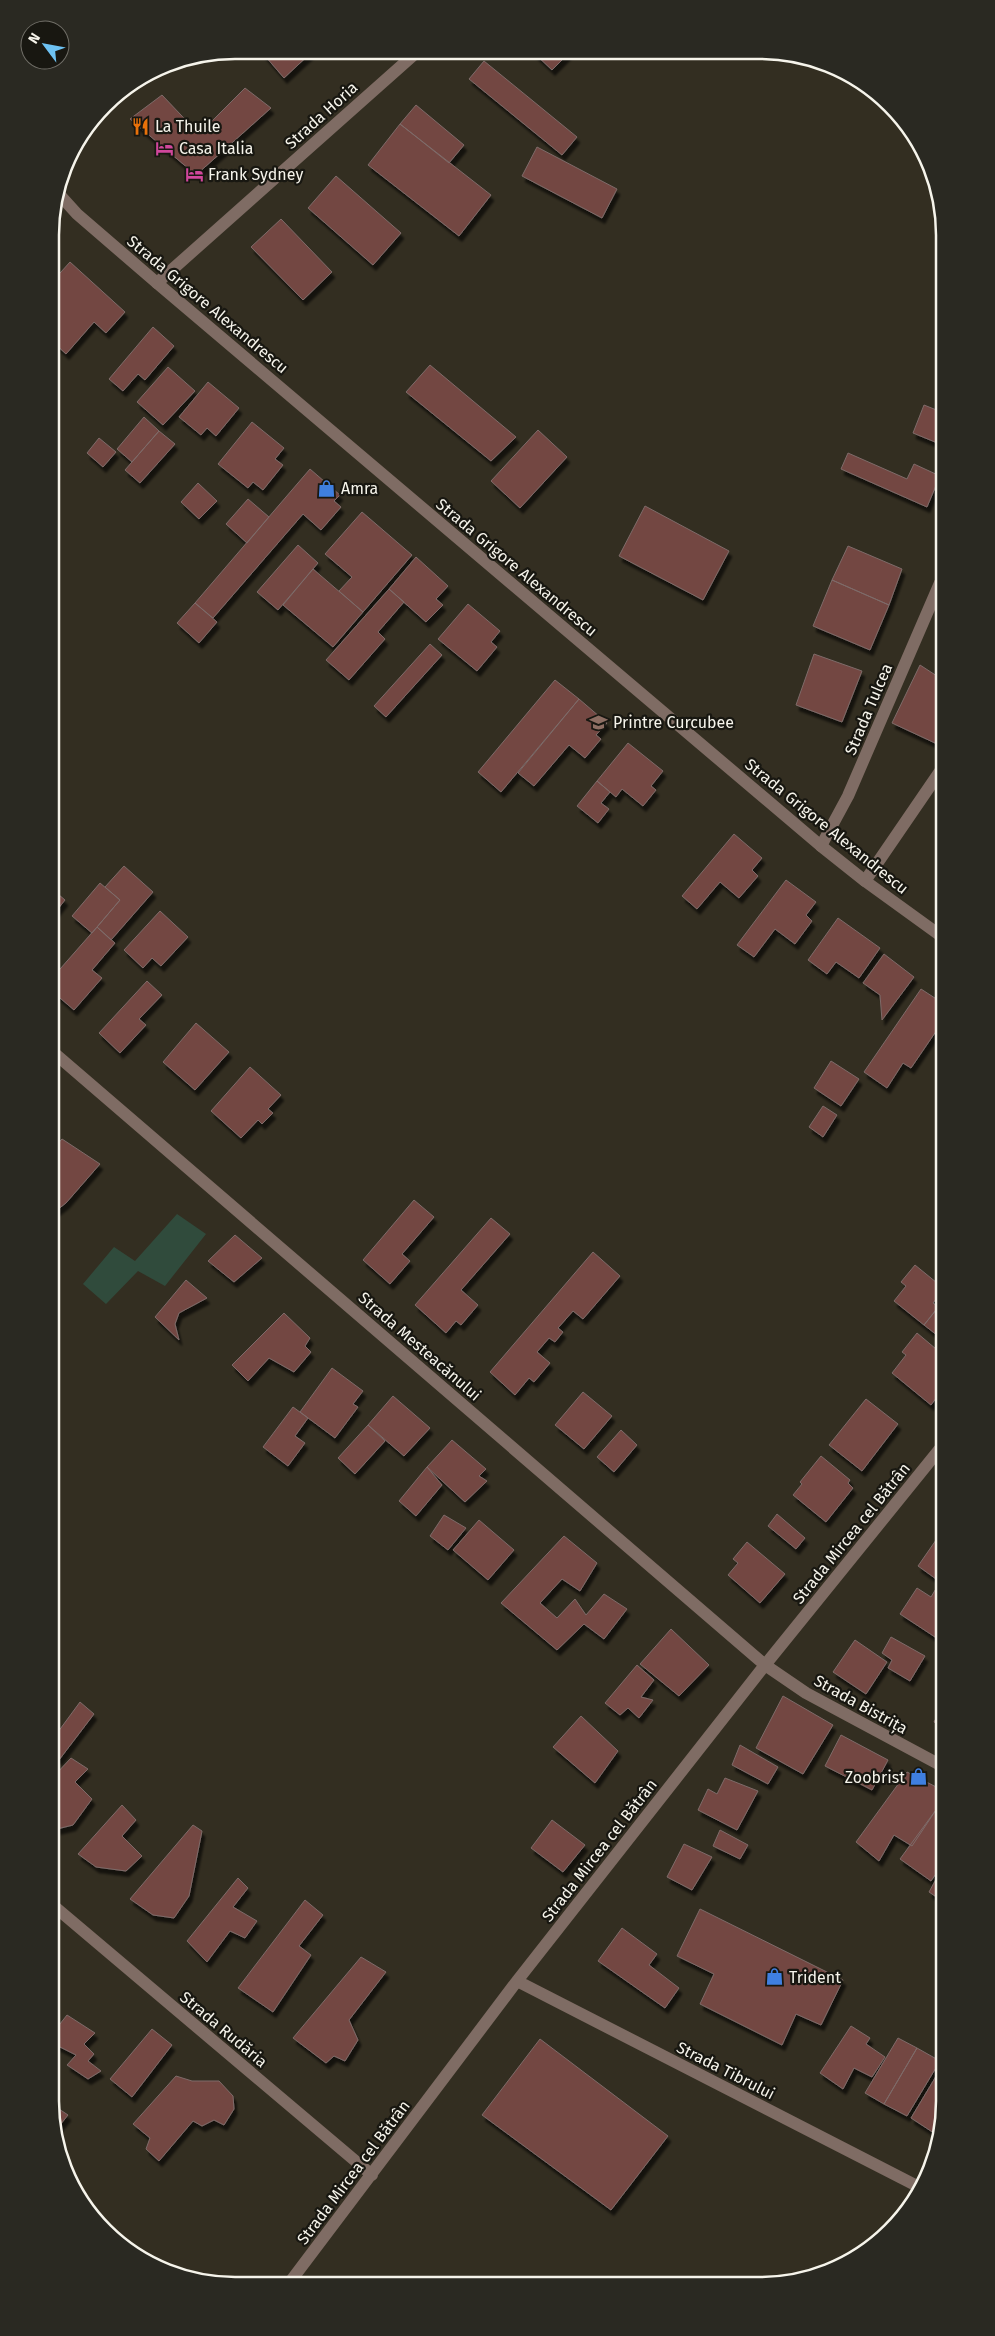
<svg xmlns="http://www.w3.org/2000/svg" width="995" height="2336" viewBox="0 0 995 2336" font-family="'Fira Sans',sans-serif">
<defs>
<filter id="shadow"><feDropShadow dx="3" dy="5.5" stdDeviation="1" flood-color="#0009"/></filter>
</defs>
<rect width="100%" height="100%" fill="#332e21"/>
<!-- green -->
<path fill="#304b3c" d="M 177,1214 L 206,1234 L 165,1286 L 138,1271 L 106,1304 L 83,1284 L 114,1247 L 135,1261 Z"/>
<!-- building -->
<path fill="#734742" stroke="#7e6b69" filter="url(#shadow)" d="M 260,50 L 314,50 L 284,78 Z
M 533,52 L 570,52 L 552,70 Z
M 484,61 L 577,137 L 562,155 L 469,79 Z
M 245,88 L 271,108 L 196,175 L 130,119 L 162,95 L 199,134 Z
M 416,105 L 464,145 L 449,163 L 400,124 Z
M 400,124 L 491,195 L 459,236 L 368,165 Z
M 537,147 L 617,189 L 602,218 L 522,176 Z
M 336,176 L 401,233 L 373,265 L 308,208 Z
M 281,219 L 332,272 L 303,300 L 251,247 Z
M 70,262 L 125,312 L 106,333 L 94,322 L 66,354 L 51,340 L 51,308 L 59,299 L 51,291 L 51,283 Z
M 153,327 L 174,346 L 145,380 L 138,374 L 123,391 L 109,379 Z
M 430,365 L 516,437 L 491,461 L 406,392 Z
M 168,367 L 195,391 L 163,425 L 137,402 Z
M 208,382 L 239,408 L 216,436 L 207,428 L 201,435 L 179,417 Z
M 924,405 L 939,411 L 940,444 L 913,433 Z
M 144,417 L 159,431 L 132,462 L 117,449 Z
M 252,422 L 284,448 L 275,459 L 283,465 L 263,490 L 253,482 L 248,488 L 218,464 Z
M 538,430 L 567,457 L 520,508 L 491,481 Z
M 159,431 L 175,444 L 140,483 L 125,470 Z
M 99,438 L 116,452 L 103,467 L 87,453 Z
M 848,453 L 907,479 L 914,464 L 940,476 L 927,507 L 841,469 Z
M 310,469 L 340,495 L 334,501 L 341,507 L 321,530 L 303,514 L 213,618 L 195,603 Z
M 198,483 L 217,501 L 199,519 L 181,502 Z
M 248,499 L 269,517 L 247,543 L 226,524 Z
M 645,506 L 729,551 L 703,600 L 619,556 Z
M 362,512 L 412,555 L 363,612 L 339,591 L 352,577 L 325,554 Z
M 298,545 L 318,563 L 278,610 L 257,592 Z
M 848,546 L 902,569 L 889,605 L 832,580 Z
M 416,557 L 448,586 L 436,599 L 443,605 L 426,622 L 389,589 Z
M 313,569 L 363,612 L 333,647 L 283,605 Z
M 832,580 L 889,605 L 870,650 L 813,626 Z
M 389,589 L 404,602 L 378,632 L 385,639 L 349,680 L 326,660 Z
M 195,603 L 217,622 L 199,643 L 177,623 Z
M 468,604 L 500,631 L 491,642 L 497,647 L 477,671 L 438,639 Z
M 430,644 L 442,655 L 386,717 L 374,706 Z
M 814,654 L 862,671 L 842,722 L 796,705 Z
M 920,665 L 940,678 L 940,734 L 935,743 L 892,723 Z
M 555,680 L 579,699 L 501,792 L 478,772 Z
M 579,699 L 607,723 L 596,735 L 601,739 L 585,758 L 569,745 L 534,786 L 518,773 Z
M 628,743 L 663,771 L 651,786 L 656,790 L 643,806 L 622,789 L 616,797 L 597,781 Z
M 597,781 L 610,792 L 601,803 L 609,809 L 598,823 L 577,806 Z
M 734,834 L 762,858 L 752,870 L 758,876 L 739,898 L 720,882 L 697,909 L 682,896 Z
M 124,866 L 153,892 L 111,940 L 97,927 L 120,900 L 105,887 Z
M 786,880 L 816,902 L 806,915 L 812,921 L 795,944 L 775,929 L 754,957 L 737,945 Z
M 100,883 L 120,900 L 92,933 L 72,916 Z
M 52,889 L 65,900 L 53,915 Z
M 160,911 L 188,937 L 161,966 L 152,958 L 143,968 L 124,950 Z
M 838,918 L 880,948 L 859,978 L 836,962 L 827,974 L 808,960 Z
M 97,927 L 115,943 L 92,970 L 102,978 L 74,1010 L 53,992 L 53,977 Z
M 884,954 L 914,977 L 882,1020 L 880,995 L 863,983 Z
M 147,981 L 162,995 L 139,1019 L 146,1025 L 120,1053 L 99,1033 Z
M 921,989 L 941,1002 L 941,1024 L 911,1068 L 903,1063 L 887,1088 L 864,1072 Z
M 196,1023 L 229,1052 L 195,1090 L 163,1062 Z
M 831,1061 L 859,1079 L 841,1106 L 814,1088 Z
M 250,1067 L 281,1095 L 268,1109 L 273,1113 L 262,1124 L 258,1120 L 241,1138 L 211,1111 Z
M 823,1106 L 837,1115 L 823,1137 L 809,1127 Z
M 62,1139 L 100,1164 L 66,1203 L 53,1213 L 53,1149 Z
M 414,1200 L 434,1217 L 402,1254 L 410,1261 L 390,1284 L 363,1260 Z
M 491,1218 L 510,1234 L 461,1290 L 478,1305 L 461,1325 L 456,1321 L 446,1333 L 415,1305 Z
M 235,1235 L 262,1258 L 234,1282 L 208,1261 Z
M 593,1252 L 620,1276 L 583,1319 L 573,1311 L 558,1328 L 563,1332 L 555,1342 L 549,1338 L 537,1352 L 550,1363 L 534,1382 L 529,1378 L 515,1395 L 490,1372 Z
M 915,1265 L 942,1287 L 942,1291 L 933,1303 L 938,1307 L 924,1325 L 894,1301 L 906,1286 L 901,1282 Z
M 186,1280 L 207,1298 L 179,1313 L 175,1324 L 179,1340 L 155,1317 Z
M 942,1303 L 942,1339 L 924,1325 Z
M 284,1313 L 310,1338 L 305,1346 L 311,1352 L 294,1372 L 269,1358 L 248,1381 L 232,1365 Z
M 917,1333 L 942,1354 L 942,1390 L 931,1405 L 892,1373 L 906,1355 L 902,1352 Z
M 332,1368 L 363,1391 L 353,1404 L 358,1407 L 335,1438 L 300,1412 Z
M 583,1392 L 612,1416 L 584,1449 L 555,1425 Z
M 393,1396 L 430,1428 L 404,1456 L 368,1425 Z
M 866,1399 L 898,1424 L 862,1471 L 829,1445 Z
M 293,1407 L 308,1418 L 295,1436 L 305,1443 L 288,1466 L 263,1447 Z
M 368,1425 L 385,1441 L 355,1474 L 338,1458 Z
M 621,1430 L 637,1445 L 614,1472 L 597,1457 Z
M 452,1440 L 486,1469 L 479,1476 L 487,1481 L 465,1502 L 427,1467 Z
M 821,1456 L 850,1480 L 848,1483 L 853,1488 L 826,1522 L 793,1495 L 802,1484 L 800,1482 Z
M 427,1467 L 442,1485 L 416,1516 L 399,1501 Z
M 777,1514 L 805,1538 L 796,1549 L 768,1526 Z
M 444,1515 L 466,1528 L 448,1550 L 430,1536 Z
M 479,1520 L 514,1550 L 488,1580 L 453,1550 Z
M 943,1530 L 943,1584 L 918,1566 Z
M 564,1536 L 597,1563 L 580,1591 L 562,1579 L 540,1603 L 557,1618 L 575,1599 L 586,1615 L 604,1594 L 627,1609 L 604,1639 L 584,1624 L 557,1650 L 501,1603 Z
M 747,1542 L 785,1574 L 760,1603 L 728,1575 L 738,1563 L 733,1559 Z
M 940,1582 L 943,1584 L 943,1624 L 935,1637 L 900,1614 L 917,1588 L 931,1597 Z
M 671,1629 L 709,1665 L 679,1696 L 640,1664 Z
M 891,1637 L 925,1656 L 910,1681 L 888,1668 L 892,1660 L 882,1653 Z
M 855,1640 L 887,1662 L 866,1694 L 833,1672 Z
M 637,1665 L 654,1680 L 641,1697 L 653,1700 L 639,1718 L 628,1708 L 620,1715 L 605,1703 Z
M 783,1696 L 833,1725 L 803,1774 L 756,1748 Z
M 80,1702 L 94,1714 L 59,1760 L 55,1756 L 55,1736 Z
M 943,1706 L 943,1727 L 934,1722 Z
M 581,1716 L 618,1751 L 595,1783 L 553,1747 Z
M 841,1735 L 888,1760 L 872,1790 L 825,1766 Z
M 740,1745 L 778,1767 L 768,1784 L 732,1765 Z
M 71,1758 L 88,1769 L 75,1782 L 92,1799 L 73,1825 L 57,1829 L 55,1775 Z
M 907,1772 L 944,1791 L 944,1798 L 912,1846 L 894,1835 L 879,1861 L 856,1842 Z
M 725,1778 L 758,1791 L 737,1830 L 698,1810 L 708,1789 L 717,1794 Z
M 941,1803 L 944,1804 L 944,1862 L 931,1881 L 900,1859 Z
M 122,1805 L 136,1820 L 122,1836 L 142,1856 L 126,1871 L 96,1867 L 78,1854 Z
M 552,1820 L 585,1845 L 563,1872 L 531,1848 Z
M 193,1825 L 202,1831 L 189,1896 L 174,1918 L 153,1915 L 130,1899 Z
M 720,1830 L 748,1845 L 740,1859 L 713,1846 Z
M 684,1844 L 712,1857 L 692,1890 L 667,1877 Z
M 944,1865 L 944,1902 L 929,1892 Z
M 238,1878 L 248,1888 L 233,1907 L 257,1921 L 245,1938 L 230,1931 L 207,1962 L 187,1941 Z
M 305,1900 L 323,1915 L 299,1946 L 311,1955 L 273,2012 L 238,1988 Z
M 700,1909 L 843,1980 L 821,2025 L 796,2014 L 782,2045 L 700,2004 L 714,1974 L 677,1956 Z
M 622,1928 L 657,1954 L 649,1965 L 679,1988 L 665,2008 L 598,1961 Z
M 361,1957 L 386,1972 L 349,2020 L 358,2040 L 345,2061 L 334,2056 L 326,2063 L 293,2038 Z
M 67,2015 L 95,2033 L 84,2044 L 94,2054 L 88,2061 L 101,2071 L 88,2079 L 67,2065 L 76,2055 L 56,2045 L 56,2029 Z
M 851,2026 L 870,2038 L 866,2044 L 885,2057 L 872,2077 L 854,2068 L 843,2089 L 820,2073 Z
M 152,2029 L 172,2045 L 132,2097 L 110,2079 Z
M 898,2038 L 917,2048 L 884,2104 L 865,2093 Z
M 540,2039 L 668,2136 L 611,2210 L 482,2115 Z
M 917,2048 L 940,2061 L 907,2116 L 884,2104 Z
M 938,2073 L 945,2077 L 945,2114 L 940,2137 L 911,2118 Z
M 176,2076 L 192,2081 L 219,2081 L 233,2096 L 234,2109 L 224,2125 L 214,2120 L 202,2126 L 193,2121 L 159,2161 L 146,2149 L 150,2138 L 133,2124 Z
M 56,2107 L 68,2115 L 56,2130 Z"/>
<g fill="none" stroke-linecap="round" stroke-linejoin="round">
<!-- minor -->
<path stroke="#7f6c64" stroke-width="12" d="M 157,283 L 418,51
M 821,846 L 848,796 L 940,583
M 865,881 L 941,770
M 53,1052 L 765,1665 L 806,1693 L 944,1767
M 55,1907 L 372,2175
M 517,1981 L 921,2188
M 290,2282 L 517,1981 L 765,1665 L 943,1445"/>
<!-- tertiary -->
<path stroke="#7f6c64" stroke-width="12" d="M 58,193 L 77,214 L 157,283 L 821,846 L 865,881 L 941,936"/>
</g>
<!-- icons -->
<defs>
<symbol id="restaurant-bare" viewBox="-9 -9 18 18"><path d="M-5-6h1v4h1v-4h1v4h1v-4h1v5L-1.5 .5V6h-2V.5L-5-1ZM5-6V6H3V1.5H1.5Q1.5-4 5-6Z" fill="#e8710a" stroke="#181711" stroke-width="2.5" paint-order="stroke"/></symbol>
<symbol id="hotel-bare" viewBox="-9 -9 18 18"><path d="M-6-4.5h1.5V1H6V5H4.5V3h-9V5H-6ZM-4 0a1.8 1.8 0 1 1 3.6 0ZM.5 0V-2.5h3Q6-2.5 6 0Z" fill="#d1479c" stroke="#181711" stroke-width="2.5" paint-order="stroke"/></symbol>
<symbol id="shop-bare" viewBox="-9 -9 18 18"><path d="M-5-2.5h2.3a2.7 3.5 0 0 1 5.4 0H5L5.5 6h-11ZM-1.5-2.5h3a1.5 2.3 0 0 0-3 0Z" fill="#3f7fe0" stroke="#181711" stroke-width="2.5" paint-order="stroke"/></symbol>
<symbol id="school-bare" viewBox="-9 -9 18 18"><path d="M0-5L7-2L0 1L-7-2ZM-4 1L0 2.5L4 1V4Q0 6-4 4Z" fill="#8d6e63" stroke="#181711" stroke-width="2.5" paint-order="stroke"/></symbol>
</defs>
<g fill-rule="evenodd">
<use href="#restaurant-bare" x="128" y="114" width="25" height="25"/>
<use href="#hotel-bare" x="152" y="136" width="25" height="25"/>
<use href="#hotel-bare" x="182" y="162" width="25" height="25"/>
<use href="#shop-bare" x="314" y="476" width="25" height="25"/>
<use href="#school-bare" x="586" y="710" width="25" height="25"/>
<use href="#shop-bare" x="906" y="1764" width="25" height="25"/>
<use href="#shop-bare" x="762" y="1964" width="25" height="25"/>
</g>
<g text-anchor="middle" stroke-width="4.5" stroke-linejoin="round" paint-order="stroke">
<!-- street labels -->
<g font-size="16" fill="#f6f4eb" stroke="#181711">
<text transform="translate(321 115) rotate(-42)" y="6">Strada Horia</text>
<text transform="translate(208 304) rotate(40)" y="6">Strada Grigore Alexandrescu</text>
<text transform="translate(517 567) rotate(40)" y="6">Strada Grigore Alexandrescu</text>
<text transform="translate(868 709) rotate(-67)" y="6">Strada Tulcea</text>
<text transform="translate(827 826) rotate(39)" y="6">Strada Grigore Alexandrescu</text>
<text transform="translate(420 1346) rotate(41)" y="6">Strada Mesteacănului</text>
<text transform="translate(851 1533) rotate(-51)" y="6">Strada Mircea cel Bătrân</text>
<text transform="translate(861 1704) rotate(29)" y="6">Strada Bistrița</text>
<text transform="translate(599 1850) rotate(-52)" y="6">Strada Mircea cel Bătrân</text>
<text transform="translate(224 2029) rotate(40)" y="6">Strada Rudăria</text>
<text transform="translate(726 2070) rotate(27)" y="6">Strada Tibrului</text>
<text transform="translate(353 2172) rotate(-53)" y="6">Strada Mircea cel Bătrân</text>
</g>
<!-- poi labels -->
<g font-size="16" fill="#f6f4eb" stroke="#181711" text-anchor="start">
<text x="155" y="132">La Thuile</text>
<text x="179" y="154">Casa Italia</text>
<text x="208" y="180">Frank Sydney</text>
<text x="341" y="494">Amra</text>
<text x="613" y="728">Printre Curcubee</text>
<text x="905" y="1783" text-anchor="end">Zoobrist</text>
<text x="789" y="1983">Trident</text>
</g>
</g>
<!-- crop -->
<path d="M0 0H995V2336H0ZM235 59H760A176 176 0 0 1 936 235V2101A176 176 0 0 1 760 2277H235A176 176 0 0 1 59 2101V235A176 176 0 0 1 235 59Z" fill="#2a2922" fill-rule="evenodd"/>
<path fill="none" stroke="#f6f4eb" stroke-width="2.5" d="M235 59H760A176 176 0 0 1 936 235V2101A176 176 0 0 1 760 2277H235A176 176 0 0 1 59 2101V235A176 176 0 0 1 235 59Z"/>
<!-- north arrow -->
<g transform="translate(45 45) rotate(302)"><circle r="24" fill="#181711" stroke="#716f68"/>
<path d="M0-4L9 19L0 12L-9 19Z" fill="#6dc2f3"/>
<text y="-8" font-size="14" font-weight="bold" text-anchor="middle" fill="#f6f4eb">N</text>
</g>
</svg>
